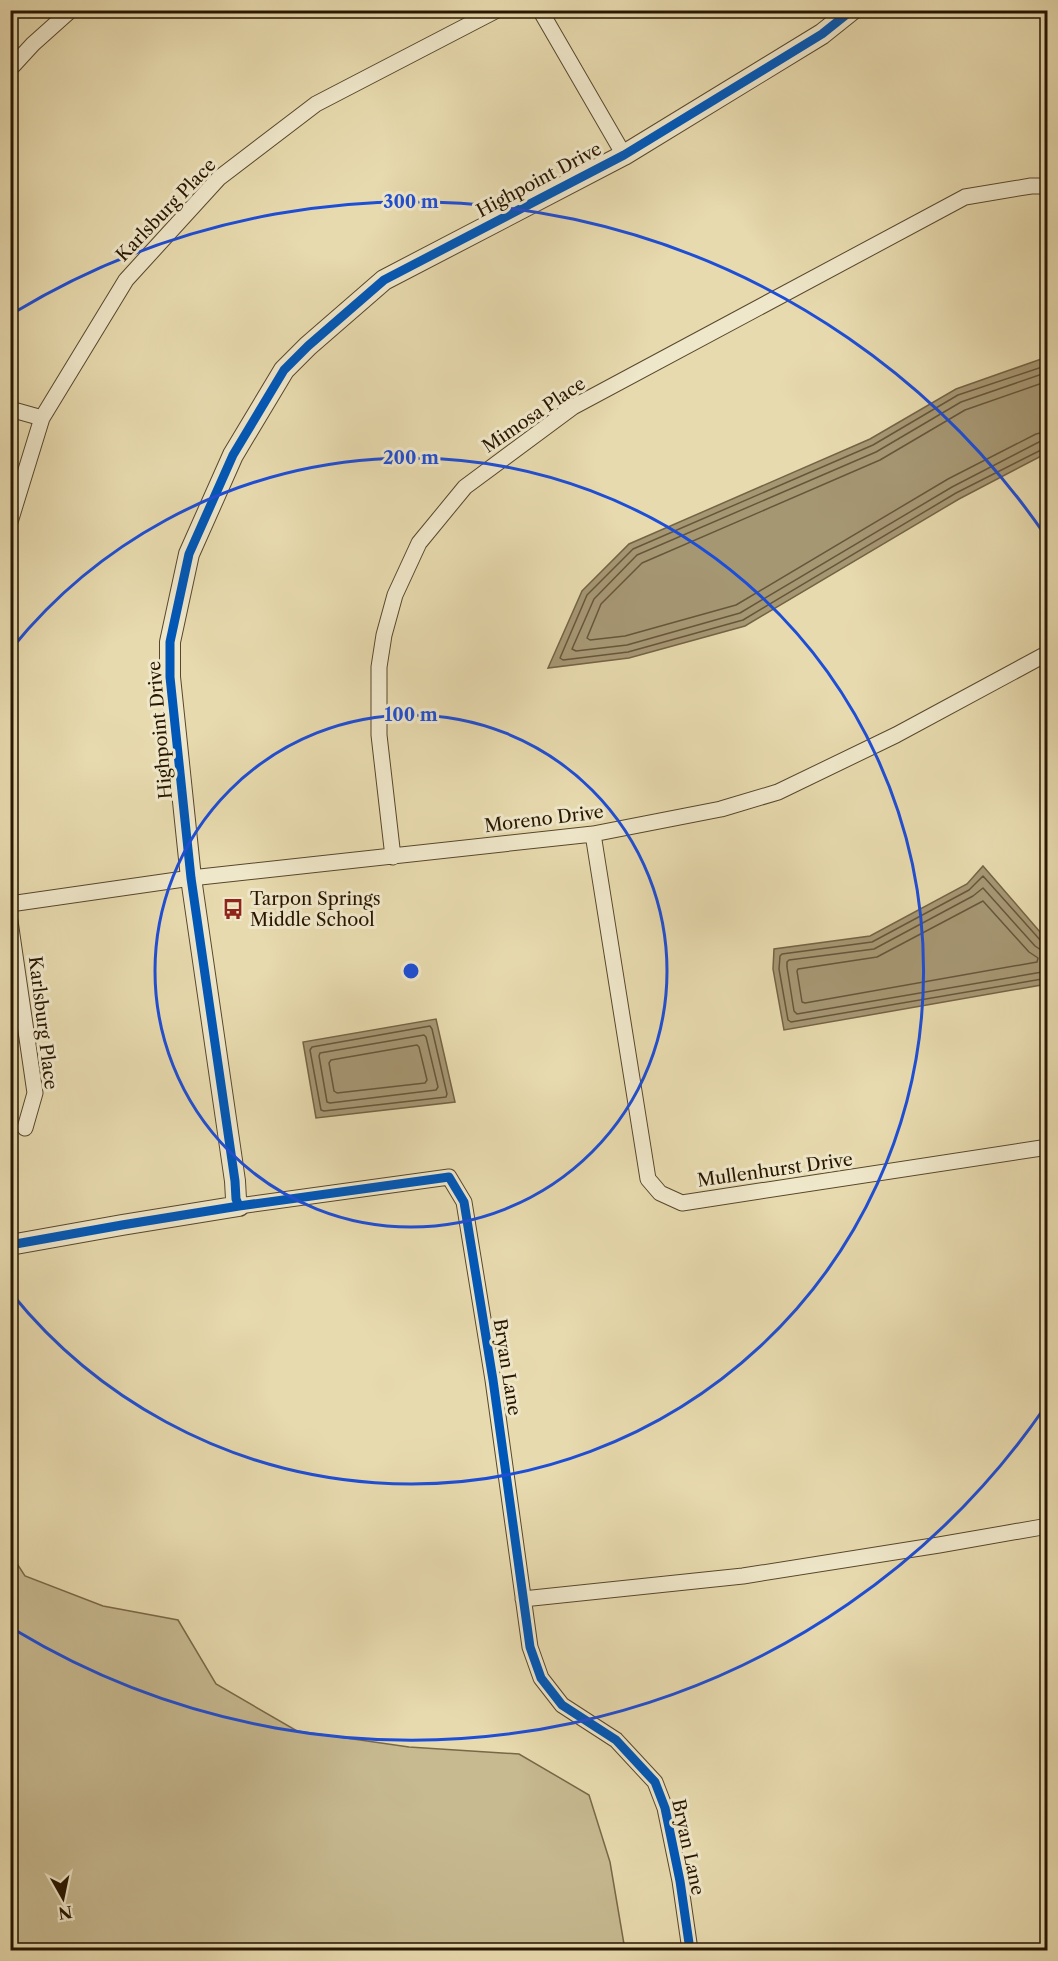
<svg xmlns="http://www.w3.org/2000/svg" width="1058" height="1961" viewBox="0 0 1058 1961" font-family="'Libre Caslon Text',serif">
<rect width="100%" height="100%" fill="#e7daae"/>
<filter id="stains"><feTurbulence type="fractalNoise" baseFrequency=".00333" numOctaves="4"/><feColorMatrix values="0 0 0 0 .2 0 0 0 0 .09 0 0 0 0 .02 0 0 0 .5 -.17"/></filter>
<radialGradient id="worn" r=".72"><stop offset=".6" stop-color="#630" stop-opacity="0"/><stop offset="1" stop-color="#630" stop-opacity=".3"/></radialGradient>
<!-- green -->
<path fill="#c7b990" stroke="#786848" stroke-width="1.5" d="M 10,1553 L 25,1576 L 103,1606 L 178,1620 L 216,1684 L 297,1731 L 409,1747 L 519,1754 L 589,1795 L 610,1862 L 625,1950 L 11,1950 Z"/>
<!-- water -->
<path fill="#a69773" stroke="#746345" stroke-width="1.5" d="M 1044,358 L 1048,359 L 1047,453 L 959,499 L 745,626 L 629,658 L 548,668 L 582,591 L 629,544 L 870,439 L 956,389 Z
M 983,866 L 1047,940 L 1047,984 L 784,1030 L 773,969 L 774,949 L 870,936 L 967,884 Z
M 436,1019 L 455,1102 L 316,1118 L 303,1042 Z"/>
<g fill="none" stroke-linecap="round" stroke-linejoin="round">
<!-- shore -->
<path stroke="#67563a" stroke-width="1.5" d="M 1048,365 L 958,395 L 873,445 L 633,549 L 587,595 L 560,658 L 563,660 L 628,652 L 743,620 L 956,493 L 1043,449 L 1048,448
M 1048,372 L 961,402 L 876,452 L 637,555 L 594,599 L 572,649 L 576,651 L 627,645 L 740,613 L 952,487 L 1039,442 L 1048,441
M 1048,381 L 965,410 L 880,460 L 642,563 L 601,604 L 587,638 L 590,640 L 625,636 L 736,605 L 948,479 L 1036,434 L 1048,431
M 983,901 L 1029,952 L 1038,958 L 1037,962 L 805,1003 L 802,1002 L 797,971 L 798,969 L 877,957 Z
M 1048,943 L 1041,941 L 983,876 L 969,890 L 872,942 L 782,954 L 780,956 L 779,969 L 788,1020 L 791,1022 L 1048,978
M 1048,950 L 1041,950 L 1035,946 L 983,888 L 973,896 L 874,949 L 789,960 L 787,962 L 787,967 L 794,1011 L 797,1014 L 1048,971
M 430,1026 L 432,1029 L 447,1094 L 446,1097 L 324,1111 L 321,1110 L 310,1050 L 312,1047 Z
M 424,1035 L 426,1037 L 438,1087 L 436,1090 L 330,1103 L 327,1102 L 319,1056 L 320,1053 Z
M 417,1045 L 419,1047 L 427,1080 L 425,1083 L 337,1093 L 334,1091 L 329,1063 L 331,1060 Z"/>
<defs>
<path id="minor" d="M 540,10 L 624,155
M 10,69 L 33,44 L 71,10
M 10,409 L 42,418
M 10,522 L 42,418 L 126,280 L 219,178 L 316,104 L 497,10
M 593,834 L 648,1179 L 660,1193 L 682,1203 L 1048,1147
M 393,857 L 379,735 L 379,667 L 384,635 L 395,595 L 419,543 L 465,487 L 573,407 L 965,197 L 1031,186 L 1048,186
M 10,904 L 191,878 L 593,834 L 721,809 L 778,792 L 896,735 L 1048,653
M 10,921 L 35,1093 L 25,1128
M 239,1206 L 449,1177 L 464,1202 L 493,1380 L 530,1647 L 541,1678 L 562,1705 L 616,1740 L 655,1782 L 665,1808 L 680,1881 L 690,1950
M 523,1599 L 743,1576 L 939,1545 L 1048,1526"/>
<path id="tertiary" d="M 10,1245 L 122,1225 L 239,1206 L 236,1199 L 235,1181 L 191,878 L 170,677 L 170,642 L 189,554 L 233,455 L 284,370 L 308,346 L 384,280 L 624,155 L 822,34 L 852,10"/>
</defs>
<!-- minor casing -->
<use href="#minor" stroke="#58472c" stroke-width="17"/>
<!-- tertiary casing -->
<use href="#tertiary" stroke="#58472c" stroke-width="22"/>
<!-- minor -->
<use href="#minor" stroke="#efe7ca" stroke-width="15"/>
<!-- tertiary -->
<use href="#tertiary" stroke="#efe7ca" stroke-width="20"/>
<defs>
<path id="cycleway" d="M 239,1206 L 236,1199 L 235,1181 L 191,878 L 170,677 L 170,642 L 189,554 L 233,455 L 284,370 L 308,346 L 384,280 L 624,155 L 822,34 L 852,10
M 10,1245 L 122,1225 L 239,1206 L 449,1177 L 464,1202 L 493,1380 L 530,1647 L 541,1678 L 562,1705 L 616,1740 L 655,1782 L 665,1808 L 680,1881 L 690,1950"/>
</defs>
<!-- cycleway casing -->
<use href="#cycleway" stroke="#efe7ca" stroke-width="13"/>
<!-- cycleway -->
<use href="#cycleway" stroke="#0057b8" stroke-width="9"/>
</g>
<!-- distance rings -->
<g fill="none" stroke="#1d4ed8" stroke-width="3">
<circle cx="411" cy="971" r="256"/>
<path d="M12 648A513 513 0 1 1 12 1294"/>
<path d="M1045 1407A769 769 0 0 1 15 1630M15 312A769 769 0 0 1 1045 535"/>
</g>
<!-- icons -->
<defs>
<symbol id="bus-bare" viewBox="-9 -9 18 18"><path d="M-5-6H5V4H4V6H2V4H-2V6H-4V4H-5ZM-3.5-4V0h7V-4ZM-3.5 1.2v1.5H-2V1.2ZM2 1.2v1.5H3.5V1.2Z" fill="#8f2418" stroke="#efe7ca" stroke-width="2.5" paint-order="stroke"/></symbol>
</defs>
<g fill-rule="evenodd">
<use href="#bus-bare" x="218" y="894" width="30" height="30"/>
</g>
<g text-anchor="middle" stroke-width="6" stroke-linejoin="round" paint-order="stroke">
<!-- street labels -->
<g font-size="18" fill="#281600" stroke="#efe7ca">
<text transform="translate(539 180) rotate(-28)" y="6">Highpoint Drive</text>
<text transform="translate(166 210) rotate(-46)" y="6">Karlsburg Place</text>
<text transform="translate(534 415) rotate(-34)" y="6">Mimosa Place</text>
<text transform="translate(160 730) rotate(-95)" y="6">Highpoint Drive</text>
<text transform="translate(544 819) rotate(-7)" y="6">Moreno Drive</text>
<text transform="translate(43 1023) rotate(83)" y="6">Karlsburg Place</text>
<text transform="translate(775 1170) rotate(-8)" y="6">Mullenhurst Drive</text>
<text transform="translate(507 1367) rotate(81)" y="6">Bryan Lane</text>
<text transform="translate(688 1847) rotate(78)" y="6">Bryan Lane</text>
</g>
<!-- poi labels -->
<g font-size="18" fill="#281600" stroke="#efe7ca" text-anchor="start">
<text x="250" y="905">Tarpon Springs<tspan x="250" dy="21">Middle School</tspan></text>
</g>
</g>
<circle cx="411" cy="971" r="9" fill="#1d4ed8" stroke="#efe7ca" stroke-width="3"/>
<g font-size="18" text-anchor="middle" font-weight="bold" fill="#1d4ed8" stroke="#efe7ca" stroke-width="6" stroke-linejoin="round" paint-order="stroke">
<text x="411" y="208">300 m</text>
<text x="411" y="464">200 m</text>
<text x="411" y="721">100 m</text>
</g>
<!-- margin -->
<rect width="1058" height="1961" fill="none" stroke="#e7daae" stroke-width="36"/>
<rect x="12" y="12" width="1034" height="1937" fill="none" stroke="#281600" stroke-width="3"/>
<rect x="18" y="18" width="1022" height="1925" fill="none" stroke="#281600" stroke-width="1.5"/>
<!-- north arrow -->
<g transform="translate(63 1898) rotate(171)" stroke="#efe7ca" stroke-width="4.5" paint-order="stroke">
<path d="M0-4.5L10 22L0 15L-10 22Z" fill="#281600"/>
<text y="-9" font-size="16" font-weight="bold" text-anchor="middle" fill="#281600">N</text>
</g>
<rect width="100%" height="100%" filter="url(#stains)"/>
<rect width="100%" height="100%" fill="url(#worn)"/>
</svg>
